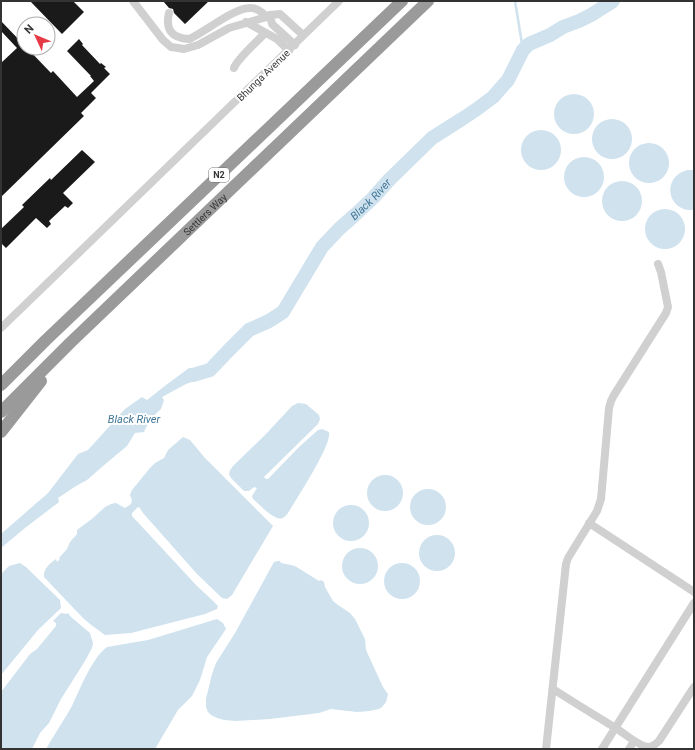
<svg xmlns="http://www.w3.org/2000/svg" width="695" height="750" viewBox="0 0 695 750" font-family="Roboto,sans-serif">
<rect width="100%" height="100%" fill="#fff"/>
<!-- water -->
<path fill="#cfe2ee" d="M554 114a20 20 0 1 1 40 0a20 20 0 1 1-40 0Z
M592 139a20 20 0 1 1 40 0a20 20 0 1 1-40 0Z
M521 150a20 20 0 1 1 40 0a20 20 0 1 1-40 0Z
M629 163a20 20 0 1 1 40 0a20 20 0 1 1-40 0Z
M564 177a20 20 0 1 1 40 0a20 20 0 1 1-40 0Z
M 687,170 L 694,170 L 694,210 C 667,212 661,177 687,170 Z
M602 201a20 20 0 1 1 40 0a20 20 0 1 1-40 0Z
M645 229a20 20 0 1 1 40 0a20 20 0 1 1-40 0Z
M 189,368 L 210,370 L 209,376 L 186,384 L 162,397 L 164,400 L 161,409 L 150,419 L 144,432 L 135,433 L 127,446 L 103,466 L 87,480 L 76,486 L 58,498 L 59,502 L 25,528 L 1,548 L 1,534 L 48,493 L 78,454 L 88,450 L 125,409 L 142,397 L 147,400 L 166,385 Z
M 298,403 L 306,404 L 319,415 L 320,419 L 318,424 L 264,477 L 266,479 L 268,479 L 299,447 L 318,430 L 322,429 L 329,432 C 332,445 298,496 290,510 C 288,513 286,516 283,518 C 275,522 259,504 253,499 L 252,496 L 257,488 L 254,487 L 249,491 L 244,491 L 231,478 L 229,474 L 230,470 L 234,465 L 266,434 L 292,406 Z
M 183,437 L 190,440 L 205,458 L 273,526 L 232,595 L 227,599 L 222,598 L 197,574 L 143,513 L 139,507 L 137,508 L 132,513 L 132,516 L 197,586 L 210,598 L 218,606 L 217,609 L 205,614 L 131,633 L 105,635 L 90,624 L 82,617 L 44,577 C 43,569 50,563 56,559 L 57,562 L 60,559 L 59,558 L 67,549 L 70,542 L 77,534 L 77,530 L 93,518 L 105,507 L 111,504 L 116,503 L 125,508 L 131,504 L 132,500 L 130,495 L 132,490 L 150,468 L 155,463 L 164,458 L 168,450 Z
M367 493a18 18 0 1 1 36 0a18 18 0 1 1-36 0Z
M410 507a18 18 0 1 1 36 0a18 18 0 1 1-36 0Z
M333 523a18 18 0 1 1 36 0a18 18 0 1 1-36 0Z
M419 553a18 18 0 1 1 36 0a18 18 0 1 1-36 0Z
M342 566a18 18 0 1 1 36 0a18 18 0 1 1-36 0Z
M 278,561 L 280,561 L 281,563 L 291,565 L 295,566 L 319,581 L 321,580 L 324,582 L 325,587 L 333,601 L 338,605 L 350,613 L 355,619 L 365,639 L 366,650 L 383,687 L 388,694 L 386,702 L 382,707 L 379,709 L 370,711 L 357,712 L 331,709 L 319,713 L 270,719 L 236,721 L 224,720 L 217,718 L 211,715 L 208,712 L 206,707 L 206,699 L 212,674 L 216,663 L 235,633 L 274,562 Z
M384 581a18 18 0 1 1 36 0a18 18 0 1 1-36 0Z
M 20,563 L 26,567 L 60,600 L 61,608 L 38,630 L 1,675 L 1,574 L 9,566 Z
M 61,613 L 66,614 L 68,613 L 71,617 L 90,633 L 93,643 L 92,648 L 85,661 L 61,699 L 49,723 L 40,733 L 32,749 L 1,749 L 1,692 L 30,654 L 37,649 L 56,626 L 56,623 L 53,621 Z
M 217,619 L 223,623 L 226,629 L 207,657 L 200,680 L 192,696 L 178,710 L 155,749 L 46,749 C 54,735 64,720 72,706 C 80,689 92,658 107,647 L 148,640 Z"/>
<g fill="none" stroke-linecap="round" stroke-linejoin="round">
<!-- stream -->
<path stroke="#cfe2ee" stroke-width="2.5" d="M 515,1 L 523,50"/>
<!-- river -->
<path stroke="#cfe2ee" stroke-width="14" id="s1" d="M 193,375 L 210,370 L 228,351 L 249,330 L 269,321 L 283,312 L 322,247 L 339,229 L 357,213 L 373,198 L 389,180 L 432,138 L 462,119 L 477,109 L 493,97 L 508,80 L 523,50 L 529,44 L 550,35 L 563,27 L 579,21 L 591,15 L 613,1"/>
</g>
<!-- building -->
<path fill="#1a1a1a" d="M 30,1 L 73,1 L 84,12 L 62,34 Z
M 163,1 L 209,1 L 185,24 L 174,13 L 173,9 L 169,8 Z
M 1,21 L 24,45 L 24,48 L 27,48 L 51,73 L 53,71 L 77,97 L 94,81 L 90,76 L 91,76 L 67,51 L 79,39 L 83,44 L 82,45 L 100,64 L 101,63 L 106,67 L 104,68 L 110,74 L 91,93 L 96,98 L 81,113 L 84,116 L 1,197 L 1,63 L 17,48 L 1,31 Z
M 82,150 L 95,162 L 63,193 L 73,203 L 68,208 L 65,206 L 49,221 L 51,224 L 47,228 L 36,218 L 6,248 L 1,243 L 1,229 L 24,207 L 22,205 L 50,178 L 51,180 Z"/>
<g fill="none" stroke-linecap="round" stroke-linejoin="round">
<!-- minor -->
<path stroke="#d0d0d0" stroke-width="8" d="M 133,1 L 163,40 L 171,47 L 178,48 L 184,49 L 198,45 L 229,28 L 263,18 L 270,15 L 280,14 L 303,35
M 169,13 C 165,30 172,38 189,39 C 205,32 235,7 251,8 C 257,8 263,13 267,17
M 270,15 L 272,24 L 295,45
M 246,22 L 277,39 L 289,51
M 234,68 C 237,59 258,41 265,33
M 1,328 L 339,1
M 589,523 L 694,592
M 553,689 C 573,702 593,714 614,727 C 623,732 638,746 648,747 C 653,747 656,744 659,741 L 694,687
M 546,749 L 566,564 L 568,558 L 597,511 L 601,499 L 609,408 L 611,401 L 614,395 L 666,313 L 668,307 L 661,272 L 658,264
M 602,749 L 694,603
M 629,749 L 634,741"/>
<!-- highway -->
<g stroke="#9a9a9a" stroke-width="12">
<path d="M 1,385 L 46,340 L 402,1"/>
<path id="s2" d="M 1,412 L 70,343 L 428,1"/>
<path d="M 1,432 L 41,381"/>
</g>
</g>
<g text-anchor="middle" stroke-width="4" stroke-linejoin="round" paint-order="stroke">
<!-- shield labels -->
<rect fill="#fff" stroke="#707070" stroke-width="1" x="209" y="168" width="20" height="14" rx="3"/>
<g font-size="9" font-weight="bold" fill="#333">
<text x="219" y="178">N2</text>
</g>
<!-- street labels -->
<g font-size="10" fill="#333" stroke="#fff">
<text transform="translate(263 75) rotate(-44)" y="4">Bhunga Avenue</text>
<text dy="4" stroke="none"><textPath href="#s2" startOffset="284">Settlers Way</textPath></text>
</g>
<!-- water labels -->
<g font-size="11" font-style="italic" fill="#3f7597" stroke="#fff">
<text dy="4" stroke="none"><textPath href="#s1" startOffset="256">Black River</textPath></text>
<text x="134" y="423">Black River</text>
</g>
</g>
<!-- border -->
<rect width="695" height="750" fill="none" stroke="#333333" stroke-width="4"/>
<!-- north arrow -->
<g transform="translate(36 36) rotate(314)"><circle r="19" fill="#ffffff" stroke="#adadad"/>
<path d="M0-3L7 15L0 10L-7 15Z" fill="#e63946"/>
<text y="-6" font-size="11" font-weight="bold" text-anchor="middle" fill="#333333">N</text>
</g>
</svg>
